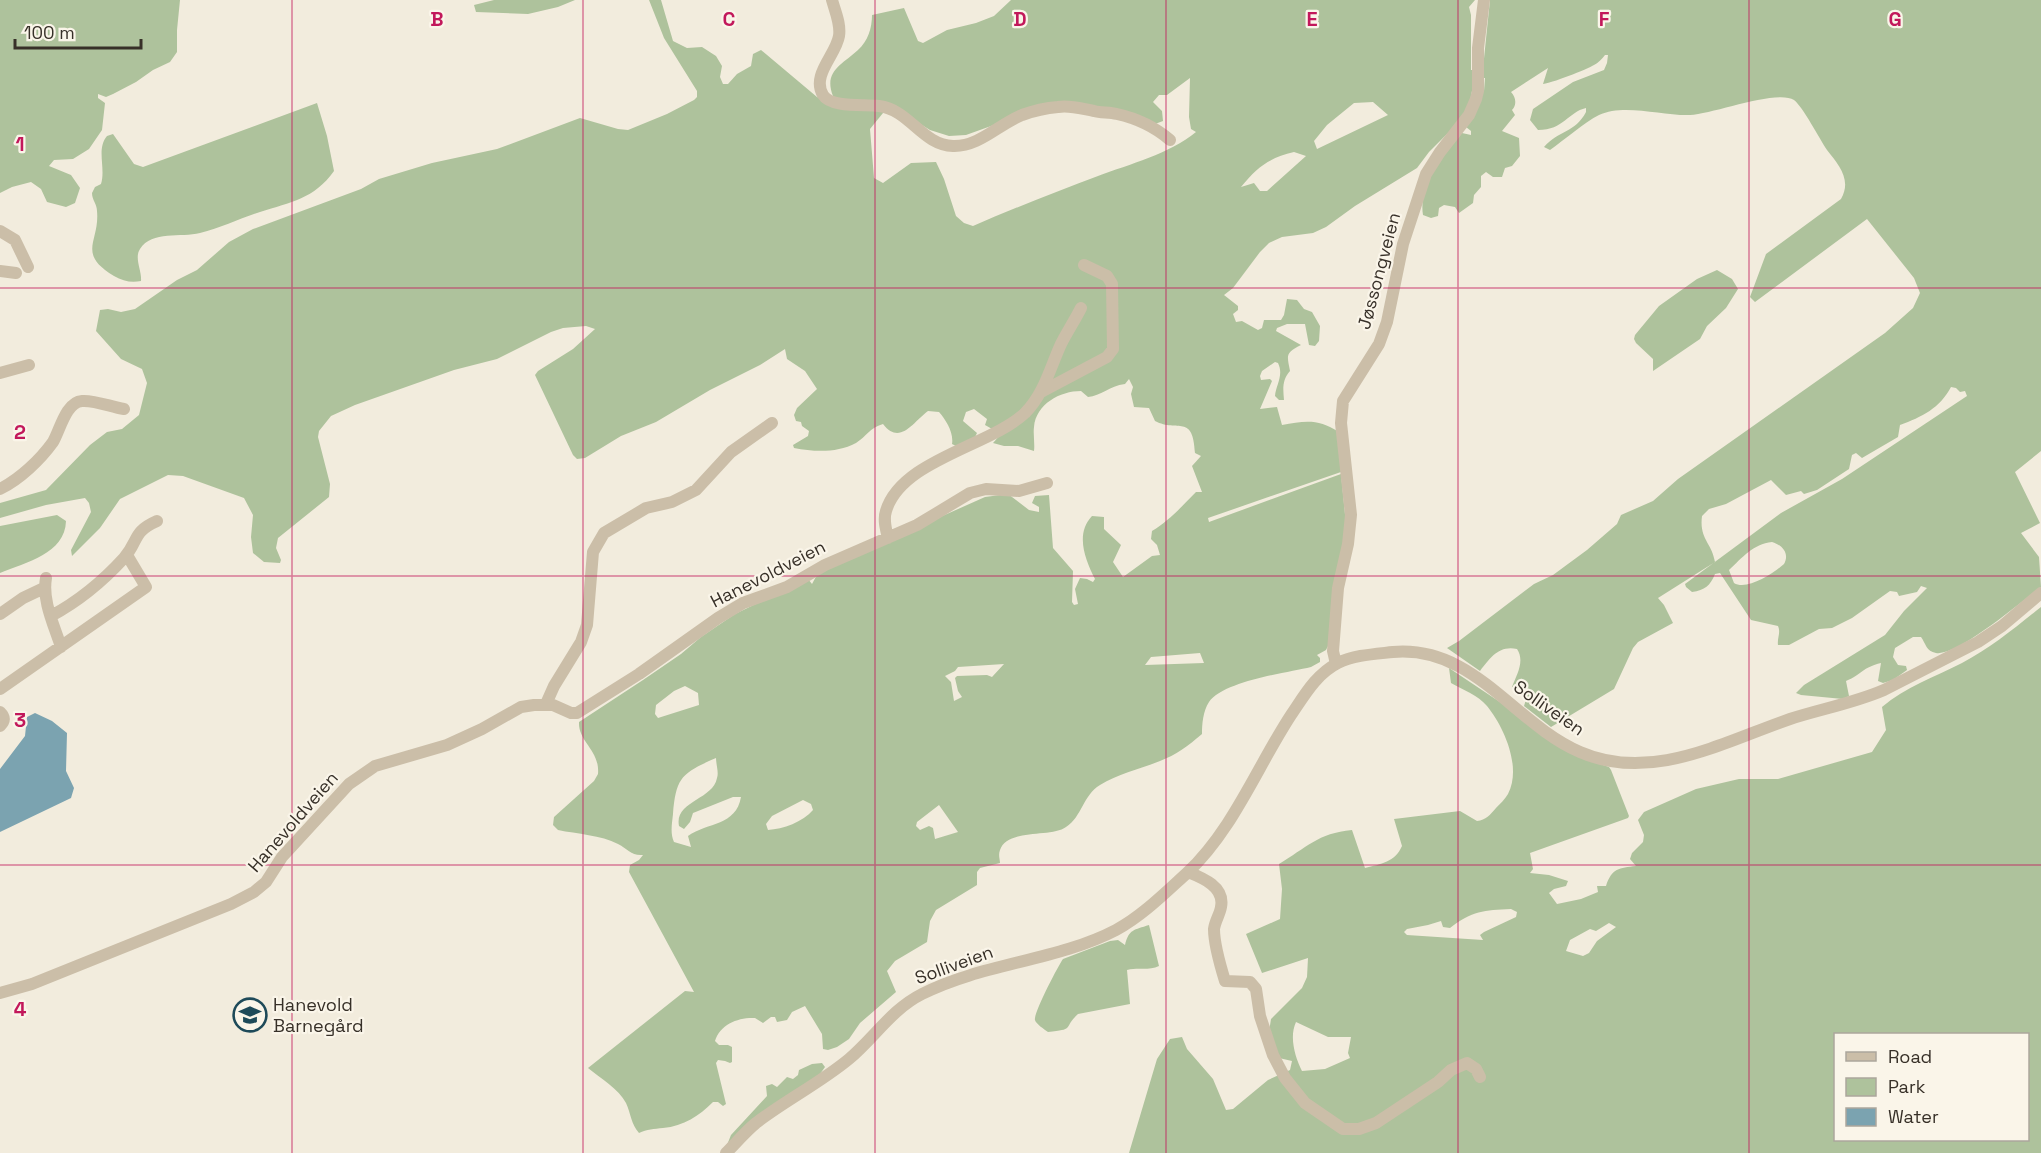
<svg xmlns="http://www.w3.org/2000/svg" width="2041" height="1153" viewBox="0 0 2041 1153" font-family="'Space Grotesk',sans-serif">
<rect width="100%" height="100%" fill="#f2ecdd"/>
<!-- green -->
<path fill="#aec29c" fill-rule="evenodd" d="M 0,0 L 180,0 L 177,30 L 177,52 L 170,62 L 153,70 L 136,82 L 113,94 L 106,97 L 98,94 L 98,98 L 105,103 L 102,130 L 89,149 L 73,159 L 54,160 L 49,166 L 71,175 L 80,188 L 75,203 L 66,207 L 47,202 L 41,189 L 31,182 L 12,187 L 0,193 Z
M 494,0 L 575,0 L 558,7 L 528,14 L 476,12 L 474,5 Z
M 649,0 L 661,0 L 673,41 L 687,48 L 702,47 L 716,56 L 722,66 L 720,77 L 723,84 L 728,84 L 737,74 L 751,66 L 753,54 L 761,50 L 817,97 L 830,102 L 833,96 C 823,71 843,64 858,50 C 868,41 872,28 872,15 L 904,8 L 918,41 L 923,43 L 947,30 L 976,23 L 994,16 L 1011,0 L 1475,0 L 1469,7 L 1471,15 L 1471,70 L 1473,70 L 1473,86 L 1469,106 L 1455,126 L 1429,152 L 1417,168 L 1355,206 L 1326,227 L 1313,233 L 1282,237 L 1269,243 L 1260,252 L 1233,288 L 1224,295 L 1238,306 L 1238,310 L 1233,314 L 1236,322 L 1242,321 L 1258,330 L 1262,328 L 1264,320 L 1281,320 L 1284,315 L 1287,299 L 1297,300 L 1304,309 L 1312,312 L 1320,326 L 1319,341 L 1315,346 L 1309,345 L 1305,324 L 1287,324 L 1277,328 L 1276,331 L 1301,345 C 1285,353 1287,355 1290,371 C 1282,380 1283,389 1284,400 L 1279,400 L 1275,396 C 1276,385 1284,375 1278,363 L 1275,362 L 1262,371 L 1260,376 L 1261,380 L 1270,379 L 1272,381 L 1260,409 L 1277,407 L 1282,425 C 1304,421 1318,418 1339,432 L 1341,472 L 1208,518 L 1209,522 L 1341,474 L 1346,524 L 1329,644 L 1326,650 L 1317,655 L 1320,658 L 1320,662 L 1311,667 C 1286,673 1224,681 1209,702 C 1203,711 1202,724 1202,734 C 1188,746 1176,755 1160,761 C 1140,769 1118,774 1100,785 C 1083,795 1082,817 1066,827 C 1051,838 1007,828 1000,850 C 998,855 1000,859 1000,863 L 980,868 L 977,872 L 977,885 L 936,910 L 930,921 L 927,942 L 895,961 L 887,971 L 896,992 L 860,1023 L 849,1039 L 837,1047 L 828,1050 L 823,1049 L 822,1034 L 805,1006 L 792,1012 L 787,1020 L 777,1022 L 775,1017 L 771,1017 L 763,1023 L 755,1018 C 739,1017 720,1024 715,1041 L 719,1045 L 728,1045 L 732,1047 L 732,1062 L 730,1063 L 725,1061 L 718,1060 L 716,1063 L 726,1104 L 723,1106 L 718,1102 L 713,1102 C 699,1116 684,1126 663,1128 C 654,1129 647,1129 639,1133 C 631,1124 631,1114 626,1103 C 619,1089 600,1078 588,1068 L 685,991 L 694,992 L 629,872 L 630,865 L 639,860 L 643,855 C 631,856 628,849 618,844 C 601,835 577,834 558,830 L 553,825 L 554,817 L 594,781 L 598,774 C 600,750 578,742 579,722 L 643,680 L 681,654 L 701,637 L 735,614 L 808,579 L 812,584 L 819,571 L 985,497 L 1008,494 L 1029,510 L 1039,512 L 1039,507 L 1032,503 L 1035,496 L 1049,495 L 1053,548 L 1073,571 L 1072,602 L 1074,605 L 1078,604 L 1075,589 L 1080,578 L 1087,579 L 1093,582 L 1095,579 C 1085,559 1075,534 1092,516 L 1104,517 L 1104,529 L 1121,545 L 1113,562 L 1123,577 L 1152,556 L 1160,555 L 1157,545 L 1151,539 L 1152,531 C 1170,520 1181,507 1196,492 L 1202,492 L 1192,466 L 1201,456 L 1195,453 C 1193,413 1178,433 1155,421 L 1149,408 L 1134,407 L 1131,394 L 1133,387 L 1129,379 L 1125,384 C 1109,386 1101,396 1088,397 L 1081,391 C 1060,391 1036,404 1034,427 C 1033,435 1035,443 1034,451 L 1018,446 L 1004,446 L 993,443 L 1001,434 L 985,425 L 987,419 L 974,409 L 966,412 L 963,421 L 977,433 L 974,439 L 956,446 L 952,444 C 954,433 946,420 939,412 L 928,411 C 913,422 900,446 883,424 C 869,428 867,436 856,443 C 837,453 815,452 794,448 L 793,445 L 808,436 L 809,431 L 802,426 L 801,422 L 796,421 L 794,415 L 797,408 L 817,389 L 805,371 L 787,359 L 785,349 L 760,365 L 710,390 L 656,422 L 621,436 L 585,458 L 577,459 L 573,455 L 535,375 L 538,371 L 573,349 L 595,329 L 586,326 L 563,328 L 551,332 L 497,359 L 454,370 L 355,405 L 331,416 L 319,431 L 318,437 L 330,484 L 329,497 L 278,538 L 276,548 L 281,560 L 280,563 L 264,562 L 253,553 L 251,537 L 253,515 L 244,498 L 183,476 L 168,475 L 120,499 L 100,528 L 72,556 L 71,550 L 91,512 L 89,503 L 85,498 L 46,505 L 0,518 L 0,503 L 46,490 L 90,445 L 107,432 L 122,429 L 139,415 L 147,383 L 142,369 L 121,359 L 96,331 L 100,310 L 108,309 L 121,312 L 135,309 L 177,280 L 197,270 L 229,242 L 253,229 L 361,189 L 379,179 L 432,163 L 497,149 L 580,118 L 618,129 L 628,130 L 667,114 L 694,100 L 697,97 L 697,91 L 664,38 ZM 1190,78 L 1189,117 L 1191,129 L 1196,132 C 1169,154 1130,164 1098,176 C 1056,192 1014,208 973,226 L 964,223 L 956,216 L 944,179 L 936,162 L 911,163 L 883,183 L 874,178 L 870,129 L 883,113 L 893,107 L 930,130 L 949,136 L 966,135 L 1005,121 L 1079,108 L 1155,124 L 1163,121 L 1162,111 L 1153,102 L 1159,95 L 1167,95 ZM 1373,102 L 1388,115 L 1317,149 L 1314,141 L 1327,125 L 1354,103 ZM 1294,152 L 1306,156 L 1267,191 L 1260,191 L 1254,183 L 1241,187 C 1257,167 1269,158 1294,152 ZM 1200,653 L 1204,663 L 1145,665 L 1151,657 ZM 1004,664 L 992,677 L 987,675 L 957,676 L 955,678 L 958,691 L 962,697 L 954,701 L 951,682 L 945,676 L 955,671 L 958,667 ZM 685,686 L 698,693 L 699,705 L 658,718 L 655,714 L 656,705 L 674,691 ZM 716,758 C 716,764 719,773 717,778 C 713,800 674,801 679,826 L 684,829 L 690,822 L 693,813 L 733,797 L 741,797 C 736,826 708,822 688,836 L 691,847 L 674,842 C 670,833 672,824 673,814 C 676,777 682,773 716,758 ZM 803,800 L 811,804 L 813,810 C 803,822 783,829 768,830 L 766,824 L 772,816 ZM 939,805 L 958,832 L 935,839 L 933,828 L 929,826 L 920,830 L 916,826 L 917,822 Z
M 1490,0 L 2041,0 L 2041,451 L 2015,472 L 2040,523 L 2021,533 L 2039,557 L 2041,587 C 2022,601 1957,657 1936,653 C 1926,651 1926,644 1921,637 L 1913,637 L 1895,648 L 1893,657 L 1898,665 L 1906,666 L 1907,670 L 1893,680 L 1883,683 L 1878,681 L 1881,663 C 1863,667 1861,675 1846,681 L 1849,696 L 1843,699 L 1801,695 L 1796,693 L 1804,685 L 1885,635 L 1904,611 L 1927,588 L 1921,586 L 1917,592 L 1899,596 L 1897,592 L 1890,591 L 1852,618 L 1832,628 L 1819,629 L 1789,645 L 1778,645 C 1777,638 1781,633 1778,626 L 1751,620 L 1720,573 L 1715,574 C 1710,586 1705,590 1692,592 L 1686,587 L 1685,584 L 1781,513 L 1842,479 L 1967,396 L 1965,391 L 1960,392 L 1956,388 L 1951,387 C 1940,408 1922,417 1900,425 L 1898,437 L 1862,458 L 1856,453 L 1852,455 L 1849,469 L 1817,490 L 1804,494 L 1801,491 L 1786,495 L 1771,480 L 1726,504 L 1709,509 L 1702,516 C 1699,539 1712,543 1715,562 L 1658,598 L 1664,605 L 1673,623 L 1638,642 L 1633,648 L 1614,689 L 1551,727 L 1524,706 L 1528,693 L 1512,687 C 1517,674 1525,661 1517,649 C 1499,645 1490,658 1480,671 L 1447,648 L 1459,641 L 1534,584 L 1553,575 L 1587,550 L 1617,524 L 1621,515 L 1653,501 L 1678,479 L 1885,333 L 1913,308 L 1920,293 L 1914,278 L 1867,219 L 1755,302 L 1750,297 L 1766,254 L 1841,199 C 1852,180 1839,165 1827,150 C 1819,138 1803,107 1794,100 C 1777,89 1713,114 1690,115 C 1663,116 1624,103 1599,115 C 1585,122 1564,140 1550,150 L 1544,147 C 1559,130 1575,133 1586,112 L 1586,108 C 1568,112 1564,130 1538,130 L 1530,120 L 1533,109 L 1573,82 L 1604,70 L 1607,63 L 1608,55 L 1605,55 C 1602,59 1598,63 1594,65 C 1588,69 1549,84 1543,84 L 1548,68 L 1511,92 C 1516,97 1517,105 1512,110 L 1515,115 L 1502,131 L 1519,138 L 1520,156 L 1512,166 L 1505,168 L 1502,177 L 1493,177 L 1486,172 L 1481,176 L 1481,187 L 1474,195 L 1473,203 L 1459,213 L 1455,207 L 1444,205 L 1439,208 L 1438,216 L 1431,218 L 1423,215 C 1418,186 1444,154 1462,133 L 1471,135 L 1471,131 L 1466,127 L 1481,93 L 1484,91 L 1485,78 L 1482,78 ZM 1772,542 C 1782,545 1790,553 1784,564 C 1774,573 1747,591 1734,583 L 1729,570 C 1742,558 1753,544 1772,542 Z
M 317,103 L 327,136 L 334,171 C 314,199 291,202 260,212 C 240,218 221,228 200,233 C 181,238 152,230 140,249 C 134,258 142,271 141,281 C 131,283 123,281 114,276 C 76,253 100,242 97,211 C 97,204 92,200 92,193 L 95,187 L 101,184 C 106,168 96,149 107,136 L 113,134 L 134,164 L 143,167 Z
M 1717,270 L 1732,279 L 1738,289 L 1726,308 L 1707,326 L 1700,339 L 1653,371 L 1653,359 L 1636,343 L 1634,339 L 1635,335 L 1659,306 L 1697,279 Z
M 57,515 L 66,521 C 65,554 26,562 0,573 L 0,526 Z
M 2041,607 L 2041,1153 L 1129,1153 L 1157,1059 L 1170,1039 L 1182,1037 L 1187,1049 L 1213,1079 L 1226,1110 L 1233,1109 L 1268,1080 L 1290,1070 L 1292,1061 L 1279,1058 L 1269,1032 L 1271,1019 L 1302,988 L 1307,977 L 1308,958 L 1262,973 L 1246,934 L 1280,919 L 1282,889 L 1279,864 C 1306,848 1318,833 1352,830 L 1365,868 C 1381,864 1395,862 1402,846 L 1394,819 L 1460,811 L 1477,821 C 1486,820 1490,815 1496,808 C 1500,804 1505,799 1508,794 C 1522,767 1504,727 1487,706 C 1478,695 1463,690 1451,683 L 1449,668 L 1585,759 L 1609,767 L 1611,770 L 1629,816 L 1628,818 L 1530,853 L 1533,869 L 1530,873 L 1549,875 L 1568,881 L 1566,886 L 1554,889 L 1549,893 L 1557,904 L 1581,899 L 1598,892 L 1597,886 L 1606,886 C 1612,868 1619,868 1636,866 L 1630,859 L 1632,853 L 1643,842 L 1644,835 L 1638,820 L 1644,812 L 1696,789 L 1739,779 L 1778,779 L 1872,752 L 1886,730 L 1882,707 C 1905,687 1935,677 1962,663 C 1991,648 2016,627 2041,607 ZM 1511,909 L 1517,912 L 1516,917 L 1484,932 L 1480,935 L 1483,940 L 1407,935 L 1404,932 L 1407,929 L 1428,925 L 1441,921 L 1443,927 L 1450,928 C 1472,911 1484,910 1511,909 ZM 1609,923 L 1616,927 L 1597,941 L 1589,953 L 1583,956 L 1566,951 L 1570,940 L 1590,929 L 1596,931 ZM 1296,1022 L 1328,1037 L 1351,1037 L 1348,1053 L 1350,1058 L 1325,1069 L 1302,1071 C 1295,1057 1289,1037 1296,1022 ZM 1836,1034 L 2028,1034 L 2028,1140 L 1836,1140 Z
M 1149,925 L 1159,966 C 1149,971 1138,967 1127,970 L 1130,1004 L 1078,1014 C 1062,1029 1076,1029 1048,1032 C 1045,1030 1035,1023 1035,1020 C 1033,1014 1058,966 1063,959 L 1110,941 L 1118,940 L 1125,945 C 1129,929 1134,930 1149,925 Z
M 822,1063 L 825,1067 L 820,1074 L 727,1145 L 731,1135 L 767,1096 L 766,1086 L 772,1084 L 777,1087 L 787,1077 L 793,1079 L 798,1075 L 799,1070 L 812,1064 Z"/>
<!-- water -->
<path fill="#7ba3b0" d="M 35,713 L 52,721 L 67,733 L 66,771 L 74,788 L 71,798 L 0,832 L 0,769 L 25,736 L 27,717 Z"/>
<g fill="none" stroke-linecap="round" stroke-linejoin="round">
<!-- minor -->
<path stroke="#cbbea8" stroke-width="12" d="M 832,0 C 835,11 841,24 839,36 C 836,55 811,75 823,95 C 831,108 865,104 879,106 C 910,110 922,145 953,146 C 979,147 999,124 1022,115 C 1033,111 1046,108 1058,107 C 1071,105 1082,109 1094,111 C 1101,113 1109,112 1117,114 C 1135,118 1155,127 1170,140
M 0,231 L 15,240 L 28,267
M 0,271 L 16,273
M 0,373 L 29,365
M 1041,392 L 1107,357 L 1113,349 L 1112,284 L 1107,276 L 1084,265
M 0,489 C 20,479 40,460 53,442 C 60,430 66,402 82,401 C 95,400 111,407 124,409
M 888,538 C 886,529 883,520 886,511 C 901,460 990,446 1025,413 C 1044,394 1050,368 1061,344 C 1067,332 1075,320 1081,308
M 46,578 C 42,601 54,625 61,647
M 0,614 L 23,598 L 44,588
M 51,616 C 79,601 103,581 124,558 C 139,541 132,532 157,521
M 1336,664 L 1333,651 L 1338,588 L 1348,544 L 1351,515 L 1341,423 L 1343,401 L 1379,344 L 1387,322 L 1403,244 L 1426,174 L 1440,152 L 1469,115 L 1476,99 L 1478,91 L 1478,48 L 1484,0
M 0,689 L 146,587 L 127,555
M 546,704 L 554,686 L 581,642 L 587,625 L 593,552 L 604,533 L 646,508 L 672,502 L 696,490 L 731,452 L 772,423
M 0,712 C 5,717 5,721 0,726
M 1188,872 C 1203,878 1225,887 1221,907 C 1220,914 1215,921 1214,929 C 1214,942 1221,968 1225,981 L 1250,982 L 1256,989 L 1260,1016 L 1273,1055 L 1285,1078 L 1305,1103 L 1343,1129 L 1359,1129 L 1376,1123 L 1438,1082 L 1451,1070 L 1467,1063 L 1476,1069 L 1480,1077
M 0,993 L 32,984 L 231,904 L 254,892 L 266,882 L 282,857 L 349,784 L 375,766 L 447,745 L 482,729 L 521,707 L 534,705 L 553,705 L 571,713 L 577,713 L 639,674 L 718,618 L 743,603 L 787,587 L 825,565 L 917,525 L 970,493 L 986,489 L 1019,491 L 1047,483
M 726,1153 C 736,1143 745,1132 756,1123 C 786,1100 820,1083 849,1059 C 874,1038 892,1009 922,994 C 983,963 1057,961 1116,930 C 1142,916 1165,893 1187,873 C 1233,830 1257,767 1291,715 C 1304,696 1316,674 1338,663 C 1354,655 1375,654 1393,652 C 1474,645 1513,723 1580,752 C 1651,783 1723,742 1790,719 C 1821,709 1854,703 1884,690 L 1978,642 L 2002,626 L 2041,593"/>
</g>
<!-- grid -->
<path fill="none" stroke="#c2185b" stroke-width="1.5" stroke-opacity="0.55" d="M 292,0 L 292,1153M 583,0 L 583,1153M 875,0 L 875,1153M 1166,0 L 1166,1153M 1458,0 L 1458,1153M 1749,0 L 1749,1153M 0,288 L 2041,288M 0,576 L 2041,576M 0,865 L 2041,865"/>
<!-- icons -->
<defs>
<symbol id="school-ring" viewBox="-11 -11 22 22"><circle r="9.5" fill="#faf5e9" stroke="#1e4a59" stroke-width="1.5"/><path d="M0-5L7-2L0 1L-7-2ZM-4 1L0 2.5L4 1V4Q0 6-4 4Z" fill="#1e4a59"/></symbol>
</defs>
<g fill-rule="evenodd">
<use href="#school-ring" x="231" y="996" width="38" height="38"/>
</g>
<g text-anchor="middle" stroke-width="4.5" stroke-linejoin="round" paint-order="stroke">
<!-- street labels -->
<g font-size="18" fill="#373028" stroke="#faf5e9">
<text transform="translate(1379 271) rotate(-75)" y="6">Jøssongveien</text>
<text transform="translate(768 574) rotate(-27)" y="6">Hanevoldveien</text>
<text transform="translate(1549 708) rotate(35)" y="6">Solliveien</text>
<text transform="translate(293 822) rotate(-49)" y="6">Hanevoldveien</text>
<text transform="translate(954 965) rotate(-20)" y="6">Solliveien</text>
</g>
<!-- poi labels -->
<g font-size="18" fill="#373028" stroke="#faf5e9" text-anchor="start">
<text x="273" y="1011">Hanevold<tspan x="273" dy="21">Barnegård</tspan></text>
</g>
</g>
<g font-size="20" text-anchor="middle" font-weight="bold" fill="#c2185b" stroke="#faf5e9" stroke-width="4.5" stroke-linejoin="round" paint-order="stroke">
<text x="437" y="26">B</text>
<text x="729" y="26">C</text>
<text x="1020" y="26">D</text>
<text x="1312" y="26">E</text>
<text x="1604" y="26">F</text>
<text x="1895" y="26">G</text>
<text x="20" y="151">1</text>
<text x="20" y="439">2</text>
<text x="20" y="727">3</text>
<text x="20" y="1016">4</text>
</g>
<!-- legend -->
<rect x="1834" y="1033" width="195" height="108" fill="#faf5e9" stroke="#aca69c" stroke-width="1.5"/>
<rect x="1846" y="1052" width="30" height="9" fill="#cbbea8" stroke="#aca69c" stroke-width="1.5"/>
<text x="1888" y="1063" font-size="18" fill="#373028">Road</text>
<rect x="1846" y="1078" width="30" height="18" fill="#aec29c" stroke="#aca69c" stroke-width="1.5"/>
<text x="1888" y="1093" font-size="18" fill="#373028">Park</text>
<rect x="1846" y="1108" width="30" height="18" fill="#7ba3b0" stroke="#aca69c" stroke-width="1.5"/>
<text x="1888" y="1123" font-size="18" fill="#373028">Water</text>
<!-- scale -->
<path d="M15 39v9h126v-9" fill="none" stroke="#373028" stroke-width="3"/>
<text x="24" y="39" font-size="18" fill="#373028" stroke="#faf5e9" stroke-width="4.5" paint-order="stroke">100 m</text>
</svg>
